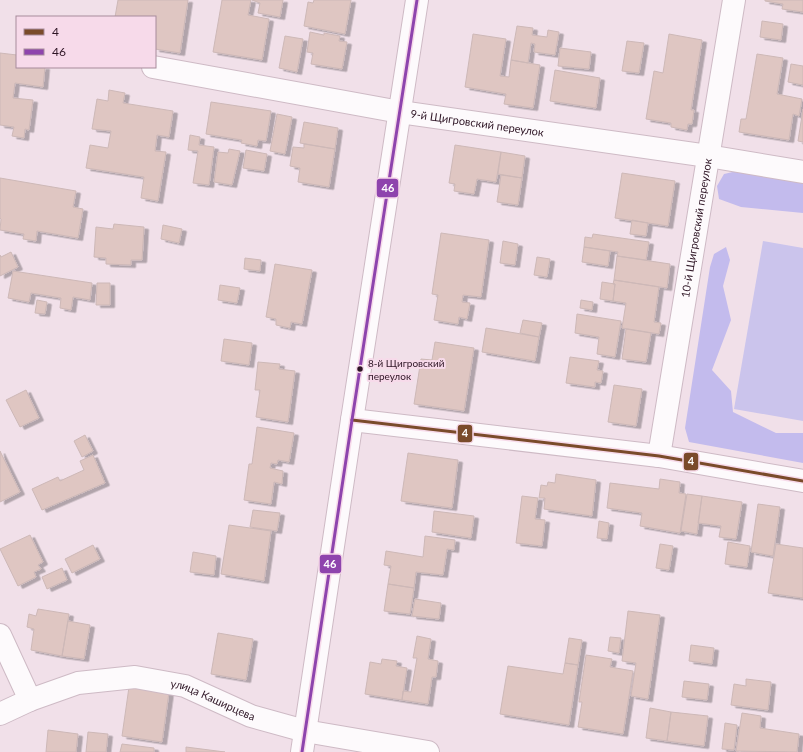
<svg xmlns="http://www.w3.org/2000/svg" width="803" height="752" viewBox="0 0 803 752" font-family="Lato,sans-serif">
<defs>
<filter id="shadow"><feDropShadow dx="4.5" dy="2.5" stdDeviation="0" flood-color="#0004"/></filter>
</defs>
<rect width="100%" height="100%" fill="#f1e0e9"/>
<!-- green -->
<path fill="#cbc4ec" d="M 763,241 L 803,248 L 803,421 L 734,409 Z"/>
<!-- forest -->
<path fill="#c3bbed" d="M 737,171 L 803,182 L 803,213 L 741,207 L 719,199 L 717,186 L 724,174 Z
M 726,247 L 730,260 L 723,286 L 731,320 L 712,370 L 731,391 L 733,412 L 776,433 L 803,433 L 803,463 L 689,442 L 685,428 L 710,267 L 714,254 Z"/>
<!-- building -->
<path fill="#dfc6c2" stroke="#cdb8b7" filter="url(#shadow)" d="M 118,0 L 188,0 L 180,53 L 155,49 L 155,17 L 115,17 Z
M 222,0 L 251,0 L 248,15 L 269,19 L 262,60 L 213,52 Z
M 252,0 L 283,0 L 280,17 L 258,13 L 260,3 Z
M 314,0 L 351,0 L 345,34 L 304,26 L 308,2 L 313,3 Z
M 765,0 L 803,0 L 803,12 L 782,9 L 783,4 L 765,1 Z
M 762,21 L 783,24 L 781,40 L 760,37 Z
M 517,26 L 533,28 L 532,35 L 547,37 L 548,30 L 559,32 L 555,55 L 534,52 L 535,44 L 531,43 L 528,63 L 511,60 Z
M 310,32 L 324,35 L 324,33 L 340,36 L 339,41 L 347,42 L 342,69 L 311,64 L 313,53 L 307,52 Z
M 473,34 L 506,39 L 500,76 L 509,77 L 511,60 L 540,65 L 533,108 L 504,104 L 506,94 L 465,87 Z
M 669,34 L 702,40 L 691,110 L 694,110 L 692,124 L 688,124 L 687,130 L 671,127 L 671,123 L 646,119 L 654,71 L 663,73 Z
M 285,36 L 303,39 L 297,72 L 279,68 Z
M 627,41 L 644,43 L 639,73 L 622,71 Z
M 560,48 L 591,52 L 589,69 L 558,66 Z
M 0,53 L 17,55 L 17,67 L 45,67 L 43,87 L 15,83 L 13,98 L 33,100 L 29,130 L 25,129 L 24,138 L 12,136 L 14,127 L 0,125 Z
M 757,54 L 783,58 L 777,94 L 802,99 L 799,116 L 793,114 L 789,140 L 739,132 L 741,119 L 746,119 Z
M 791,64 L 803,66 L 803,85 L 788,82 Z
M 555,70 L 600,78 L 596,108 L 550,101 Z
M 109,90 L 125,93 L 123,103 L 173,111 L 169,137 L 157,135 L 155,151 L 166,152 L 158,201 L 141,198 L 144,177 L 86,168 L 90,145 L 108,148 L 111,131 L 92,129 L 97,99 L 108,101 Z
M 211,102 L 271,111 L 266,141 L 258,140 L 257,146 L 241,143 L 242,140 L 206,134 Z
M 803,109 L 803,142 L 798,141 Z
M 277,114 L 292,117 L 285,154 L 270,151 Z
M 304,122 L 338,128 L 335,149 L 300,143 Z
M 190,135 L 200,137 L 199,145 L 214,147 L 209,185 L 193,183 L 198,151 L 188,150 Z
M 304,144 L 335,149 L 329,187 L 298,182 L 300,168 L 290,166 L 293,147 L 304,148 Z
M 455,145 L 501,152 L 496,182 L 477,179 L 474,194 L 454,191 L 455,184 L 449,183 Z
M 229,149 L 240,151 L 232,185 L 214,182 L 218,152 L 228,153 Z
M 246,150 L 267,154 L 264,171 L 243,168 Z
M 501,152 L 525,156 L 522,178 L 498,174 Z
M 622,173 L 675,181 L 668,226 L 615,218 Z
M 501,175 L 522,178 L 518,205 L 497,202 Z
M 0,178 L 76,191 L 73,207 L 83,209 L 78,238 L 37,231 L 36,241 L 23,239 L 24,234 L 0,230 L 1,219 L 0,218 Z
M 632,220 L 648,223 L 646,236 L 630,234 Z
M 114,224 L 144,227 L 142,260 L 131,260 L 131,265 L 106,264 L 106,258 L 94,257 L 96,227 L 113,229 Z
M 163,225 L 182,229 L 179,243 L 161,239 Z
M 441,233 L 489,240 L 481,297 L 463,295 L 462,302 L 470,303 L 467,319 L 459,317 L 458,324 L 434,320 L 438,295 L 432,294 Z
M 593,234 L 649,242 L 646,260 L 617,256 L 618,252 L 584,247 L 585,237 L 592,238 Z
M 503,241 L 518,244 L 515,265 L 500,263 Z
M 584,247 L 610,251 L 608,266 L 582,262 Z
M 11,252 L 18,267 L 0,276 L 0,255 L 1,257 Z
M 617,256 L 670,264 L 667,288 L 614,280 Z
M 537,257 L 550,259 L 547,277 L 534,275 Z
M 245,258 L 261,260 L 260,271 L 244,269 Z
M 275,264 L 312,270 L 302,324 L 291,322 L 290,328 L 276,325 L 276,319 L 266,317 Z
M 13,271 L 92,283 L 90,300 L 73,297 L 71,310 L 60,308 L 61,298 L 31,293 L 29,302 L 8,298 Z
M 614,280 L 659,287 L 654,322 L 661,323 L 659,334 L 622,328 L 626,303 L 613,301 L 615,284 L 613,284 Z
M 602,282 L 615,284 L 613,301 L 600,299 Z
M 97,283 L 110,283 L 110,305 L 96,305 Z
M 220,285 L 240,288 L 237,303 L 218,300 Z
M 37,300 L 47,302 L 45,314 L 35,313 Z
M 581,300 L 593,302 L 592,310 L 580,308 Z
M 577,314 L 621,321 L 615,357 L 597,354 L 599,337 L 575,333 Z
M 523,320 L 542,323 L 539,337 L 520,333 Z
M 486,328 L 539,337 L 535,361 L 482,352 Z
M 626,329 L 651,333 L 646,362 L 622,359 Z
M 224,339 L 252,343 L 249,365 L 221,361 Z
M 435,342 L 474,348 L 464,411 L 414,404 L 421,359 L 432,360 Z
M 570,357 L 599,361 L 597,370 L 603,371 L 601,383 L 595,382 L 595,387 L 566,383 Z
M 258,362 L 280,364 L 279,369 L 295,371 L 288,422 L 256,417 L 260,390 L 255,390 Z
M 614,385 L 642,389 L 636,426 L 608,422 Z
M 26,390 L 39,418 L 20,427 L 6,400 Z
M 257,427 L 294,433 L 289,462 L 278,460 L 277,464 L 271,463 L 270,468 L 283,471 L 282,484 L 274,482 L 271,504 L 244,500 L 249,464 L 252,464 Z
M 85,435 L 93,451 L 82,457 L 74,441 Z
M 0,451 L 20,492 L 0,502 Z
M 408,453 L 458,460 L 452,508 L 401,501 Z
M 93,455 L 105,483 L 42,510 L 32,489 L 58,477 L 60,481 L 84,470 L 80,461 Z
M 556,474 L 596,480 L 592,516 L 544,509 L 545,498 L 539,498 L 541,485 L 547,486 L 548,482 L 555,483 Z
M 660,479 L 680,482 L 679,493 L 686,494 L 680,533 L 640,526 L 642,513 L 607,508 L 610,483 L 659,489 Z
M 687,494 L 702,496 L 697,534 L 681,531 Z
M 522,496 L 538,498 L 535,519 L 545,520 L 542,546 L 516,543 Z
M 702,496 L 742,502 L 736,539 L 719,537 L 721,526 L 698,523 Z
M 758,504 L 780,507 L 773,556 L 751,552 Z
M 253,510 L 280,513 L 277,531 L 250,527 Z
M 434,511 L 474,516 L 471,538 L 432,532 Z
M 599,521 L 609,523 L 607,539 L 597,538 Z
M 229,525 L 271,531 L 264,581 L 221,574 Z
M 30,535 L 43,562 L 38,565 L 41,569 L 34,572 L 36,577 L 18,586 L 0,549 Z
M 425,536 L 455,540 L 454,550 L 447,549 L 443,575 L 416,572 L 414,588 L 388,584 L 391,566 L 384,565 L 386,551 L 423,557 Z
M 728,542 L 750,546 L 747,567 L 725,564 Z
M 660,544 L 673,546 L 669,570 L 656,568 Z
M 776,544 L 803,548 L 803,598 L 768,593 Z
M 93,545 L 100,559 L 72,573 L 65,559 Z
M 193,552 L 216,556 L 214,575 L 190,572 Z
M 62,568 L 67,580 L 47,589 L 42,577 Z
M 388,584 L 414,588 L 410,614 L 384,611 Z
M 415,599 L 441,603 L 439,619 L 412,616 Z
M 38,609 L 69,614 L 62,656 L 31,650 L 34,629 L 27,627 L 29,614 L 36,616 Z
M 628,611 L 660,615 L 648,699 L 631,696 L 636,663 L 622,661 Z
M 68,621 L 90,625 L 84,659 L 62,656 Z
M 218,633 L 253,639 L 246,680 L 211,674 Z
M 417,636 L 431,639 L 428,659 L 438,661 L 436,677 L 432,677 L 428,704 L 402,700 L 403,691 L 411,692 L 417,658 L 413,658 Z
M 610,637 L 621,638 L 619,653 L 608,651 Z
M 569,638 L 582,640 L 578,665 L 565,663 Z
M 691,645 L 714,648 L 712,664 L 689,661 Z
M 586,655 L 612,659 L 610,667 L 633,671 L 623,734 L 578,727 L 582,702 L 579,702 Z
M 382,659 L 397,661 L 396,666 L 407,668 L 402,700 L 365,694 L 370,662 L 381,664 Z
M 565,663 L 578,665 L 569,725 L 500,714 L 508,666 L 563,674 Z
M 746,679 L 771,682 L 768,710 L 731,705 L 734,684 L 746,686 Z
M 684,681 L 709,684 L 707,700 L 682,697 Z
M 129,687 L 169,692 L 162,742 L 122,736 Z
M 650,708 L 671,712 L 667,741 L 646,738 Z
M 671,712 L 708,716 L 704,746 L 667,741 Z
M 742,713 L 761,716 L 760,728 L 799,734 L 797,752 L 736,751 Z
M 725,723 L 737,725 L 734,750 L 722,749 Z
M 48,730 L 78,734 L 76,752 L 46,752 Z
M 88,732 L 108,734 L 106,752 L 86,752 Z
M 122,744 L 154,748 L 154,752 L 120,752 Z
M 186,747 L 225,752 L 186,752 Z"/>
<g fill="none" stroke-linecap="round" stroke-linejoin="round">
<defs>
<g id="minor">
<path id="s1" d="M 153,67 L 400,112 L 708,156 L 803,172"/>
<path d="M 352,420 L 659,456 L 803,481"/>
<path id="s2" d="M 659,456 L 734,0"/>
<path d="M 0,635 L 30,700"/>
<path id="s3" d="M 0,714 L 30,700 L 78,683 L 135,677 L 185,686 L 251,716 L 305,731 L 428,752"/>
</g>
<path id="tertiary" d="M 302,752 L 352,420 L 417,0"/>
</defs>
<!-- minor casing -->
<use href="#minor" stroke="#cebac5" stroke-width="24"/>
<!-- tertiary casing -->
<use href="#tertiary" stroke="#cebac5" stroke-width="24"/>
<!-- minor -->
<use href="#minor" stroke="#fdfafc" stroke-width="22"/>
<!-- tertiary -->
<use href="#tertiary" stroke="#fdfafc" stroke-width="22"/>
<defs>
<path id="bus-1" d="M 352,420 L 659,456 L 803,481"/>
<path id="bus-2" d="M 302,752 L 352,420 L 417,0"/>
</defs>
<!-- bus-1 casing -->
<use href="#bus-1" stroke="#f7daea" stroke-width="6"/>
<!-- bus-2 casing -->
<use href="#bus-2" stroke="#f7daea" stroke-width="6"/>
<!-- bus-1 -->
<use href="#bus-1" stroke="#7a4b2a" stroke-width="3"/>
<!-- bus-2 -->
<use href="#bus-2" stroke="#8e44ad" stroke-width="3"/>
</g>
<!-- markers -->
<circle fill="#2e1525" stroke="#f7daea" stroke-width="1.5" cx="360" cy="369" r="3.5"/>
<g text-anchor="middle" stroke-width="4" stroke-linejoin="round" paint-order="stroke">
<!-- bus labels -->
<g font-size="10" fill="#2e1525" stroke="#f7daea" text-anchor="start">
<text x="368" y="367">8-й Щигровский<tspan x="368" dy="13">переулок</tspan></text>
</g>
<!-- street labels -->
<g font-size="11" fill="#2e1525" stroke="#f7daea">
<text dy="4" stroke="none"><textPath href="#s1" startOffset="329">9-й Щигровский переулок</textPath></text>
<text dy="4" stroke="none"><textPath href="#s2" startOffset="231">10-й Щигровский переулок</textPath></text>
<text dy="4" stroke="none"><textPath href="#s3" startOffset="223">улица Каширцева</textPath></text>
</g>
</g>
<g stroke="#f7daea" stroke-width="1.5">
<rect x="376" y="178" width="23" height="20" rx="4" fill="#8e44ad"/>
<rect x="457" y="424" width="16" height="19" rx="4" fill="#7a4b2a"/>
<rect x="683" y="452" width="16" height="19" rx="4" fill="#7a4b2a"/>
<rect x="319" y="554" width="23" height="20" rx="4" fill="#8e44ad"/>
</g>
<g font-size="11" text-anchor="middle" font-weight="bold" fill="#fff">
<text x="388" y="192">46</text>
<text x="465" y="437">4</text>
<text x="691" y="465">4</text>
<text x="330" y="568">46</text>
</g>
<!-- legend -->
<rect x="16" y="16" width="140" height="52" fill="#f7daea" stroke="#a78b9b"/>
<rect x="24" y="29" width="20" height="6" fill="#7a4b2a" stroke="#a78b9b"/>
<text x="52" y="36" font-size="12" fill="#2e1525">4</text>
<rect x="24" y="49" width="20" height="6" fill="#8e44ad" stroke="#a78b9b"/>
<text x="52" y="56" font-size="12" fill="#2e1525">46</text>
</svg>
